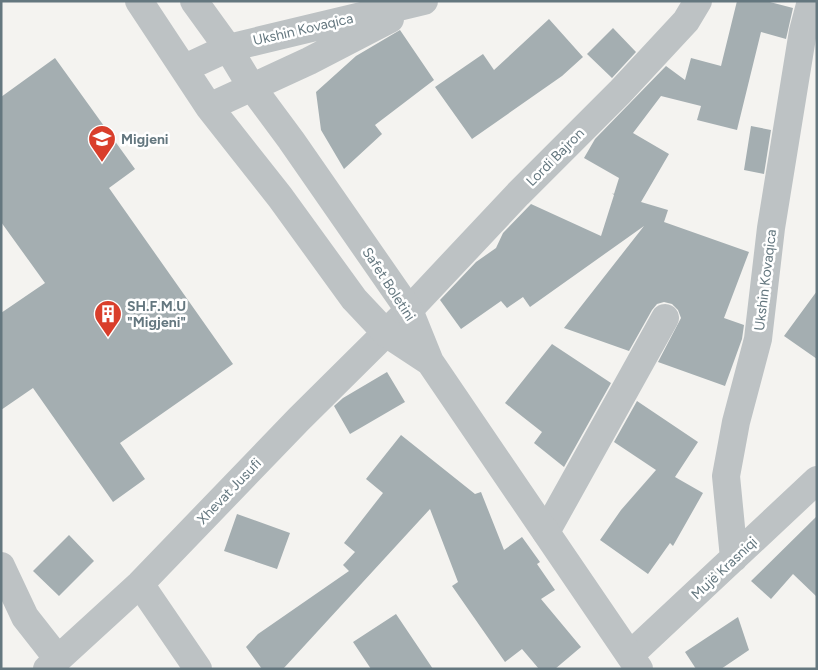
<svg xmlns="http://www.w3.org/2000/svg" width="818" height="670" viewBox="0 0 818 670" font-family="Figtree,sans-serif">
<rect width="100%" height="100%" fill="#f4f3f0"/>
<!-- building -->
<path fill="#a4aeb1" d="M 737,1 L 766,1 L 793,8 L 786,39 L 761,32 L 737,130 L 697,120 L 701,106 L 661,96 L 633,133 L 669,154 L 641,202 L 668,210 L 664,222 L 749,252 L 724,318 L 744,325 L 742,339 L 725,386 L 658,362 L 681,318 L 678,310 L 672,304 L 664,302 L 657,304 L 652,310 L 629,351 L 564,328 L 644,226 L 530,307 L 523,297 L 507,308 L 501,301 L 461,329 L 440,300 L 476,262 L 496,248 L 503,233 L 531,204 L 601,236 L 614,195 L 612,193 L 614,194 L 619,178 L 584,158 L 595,139 L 666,66 L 685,80 L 691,58 L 721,66 Z
M 549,19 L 583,57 L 562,76 L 472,139 L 435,87 L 483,54 L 494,70 Z
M 613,28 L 636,52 L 612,78 L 587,54 Z
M 400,30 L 434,80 L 375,125 L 382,134 L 344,169 L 321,130 L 316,92 L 356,56 Z
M 55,58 L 135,169 L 109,188 L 233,364 L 120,443 L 145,479 L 113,502 L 33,388 L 1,410 L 1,313 L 45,283 L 1,222 L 1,97 Z
M 751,126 L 771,130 L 764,174 L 744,170 Z
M 817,291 L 817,359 L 784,336 Z
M 552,344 L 611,383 L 564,467 L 534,443 L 542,432 L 505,403 Z
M 387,372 L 405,402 L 350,434 L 334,406 L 343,398 Z
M 637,401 L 698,442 L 675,477 L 703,493 L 673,546 L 670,543 L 648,574 L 600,540 L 621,510 L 656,470 L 614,442 Z
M 401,435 L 475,494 L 481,492 L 504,550 L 522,537 L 540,562 L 537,564 L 555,590 L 541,599 L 581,647 L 555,669 L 539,669 L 522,649 L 505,662 L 452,586 L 458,582 L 430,509 L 283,669 L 262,669 L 246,647 L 258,634 L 349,571 L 343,565 L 355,552 L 344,543 L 383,493 L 366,479 Z
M 237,514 L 290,533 L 277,569 L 224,551 Z
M 817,516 L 817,597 L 793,574 L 771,599 L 751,581 Z
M 69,535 L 94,561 L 59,596 L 33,571 Z
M 396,614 L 433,669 L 371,669 L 353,642 Z
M 738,617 L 749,650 L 721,669 L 696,669 L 685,652 Z"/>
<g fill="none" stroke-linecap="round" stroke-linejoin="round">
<!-- minor -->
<path stroke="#bdc2c4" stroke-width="28" d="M 546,532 L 665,318
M 734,558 L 726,476 L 736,422 L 758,339 L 771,228 L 803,31 L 811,1
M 1,566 L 25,617 L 58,659
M 140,584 L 198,669
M 630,655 L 817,480
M 47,669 L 140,584 L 299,419 L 409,310 L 518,194 L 620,92 L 686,21 L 698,1"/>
<!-- tertiary -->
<path stroke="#bdc2c4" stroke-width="28" d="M 139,1 L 209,107 L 280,197 L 354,299 L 386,333 L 430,362
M 194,1 L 228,48 L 251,86 L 291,140 L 409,310 L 430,362 L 639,669
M 185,68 L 228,48 L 424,1
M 209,107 L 309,61 L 390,19"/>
</g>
<!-- icons -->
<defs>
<symbol id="school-pin" viewBox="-11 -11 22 30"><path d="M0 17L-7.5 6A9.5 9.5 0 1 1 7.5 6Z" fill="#d93e2b" stroke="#fff"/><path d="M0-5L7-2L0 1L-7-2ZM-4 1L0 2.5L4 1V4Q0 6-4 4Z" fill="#fff"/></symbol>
<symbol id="building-pin" viewBox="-11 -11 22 30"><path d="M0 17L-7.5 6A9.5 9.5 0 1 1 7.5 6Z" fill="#d93e2b" stroke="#fff"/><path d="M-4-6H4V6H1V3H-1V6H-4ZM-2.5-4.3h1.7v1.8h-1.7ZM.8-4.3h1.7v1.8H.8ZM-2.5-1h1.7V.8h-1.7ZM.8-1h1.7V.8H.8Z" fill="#fff"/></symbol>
</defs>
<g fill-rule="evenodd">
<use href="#school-pin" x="86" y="123" width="32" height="43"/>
<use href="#building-pin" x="92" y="298" width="32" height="43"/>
</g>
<g text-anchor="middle" stroke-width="5" stroke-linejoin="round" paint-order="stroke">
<!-- street labels -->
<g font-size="14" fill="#64777f" stroke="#fff">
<text transform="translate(303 29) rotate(-13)" y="5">Ukshin Kovaqica</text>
<text transform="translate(555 157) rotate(-45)" y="5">Lordi Bajron</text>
<text transform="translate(765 280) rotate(-83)" y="5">Ukshin Kovaqica</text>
<text transform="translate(389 284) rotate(57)" y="5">Safet Boletini</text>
<text transform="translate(229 491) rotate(-46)" y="5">Xhevat Jusufi</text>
<text transform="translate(724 568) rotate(-43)" y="5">Mujë Krasniqi</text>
</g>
<!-- poi labels -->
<g font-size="14" font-weight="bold" fill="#64777f" stroke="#fff" text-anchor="start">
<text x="121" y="144">Migjeni</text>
<text x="127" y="311">SH.F.M.U<tspan x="127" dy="16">"Migjeni"</tspan></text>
</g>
</g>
<!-- border -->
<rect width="818" height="670" fill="none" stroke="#64777f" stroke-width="5"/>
</svg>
